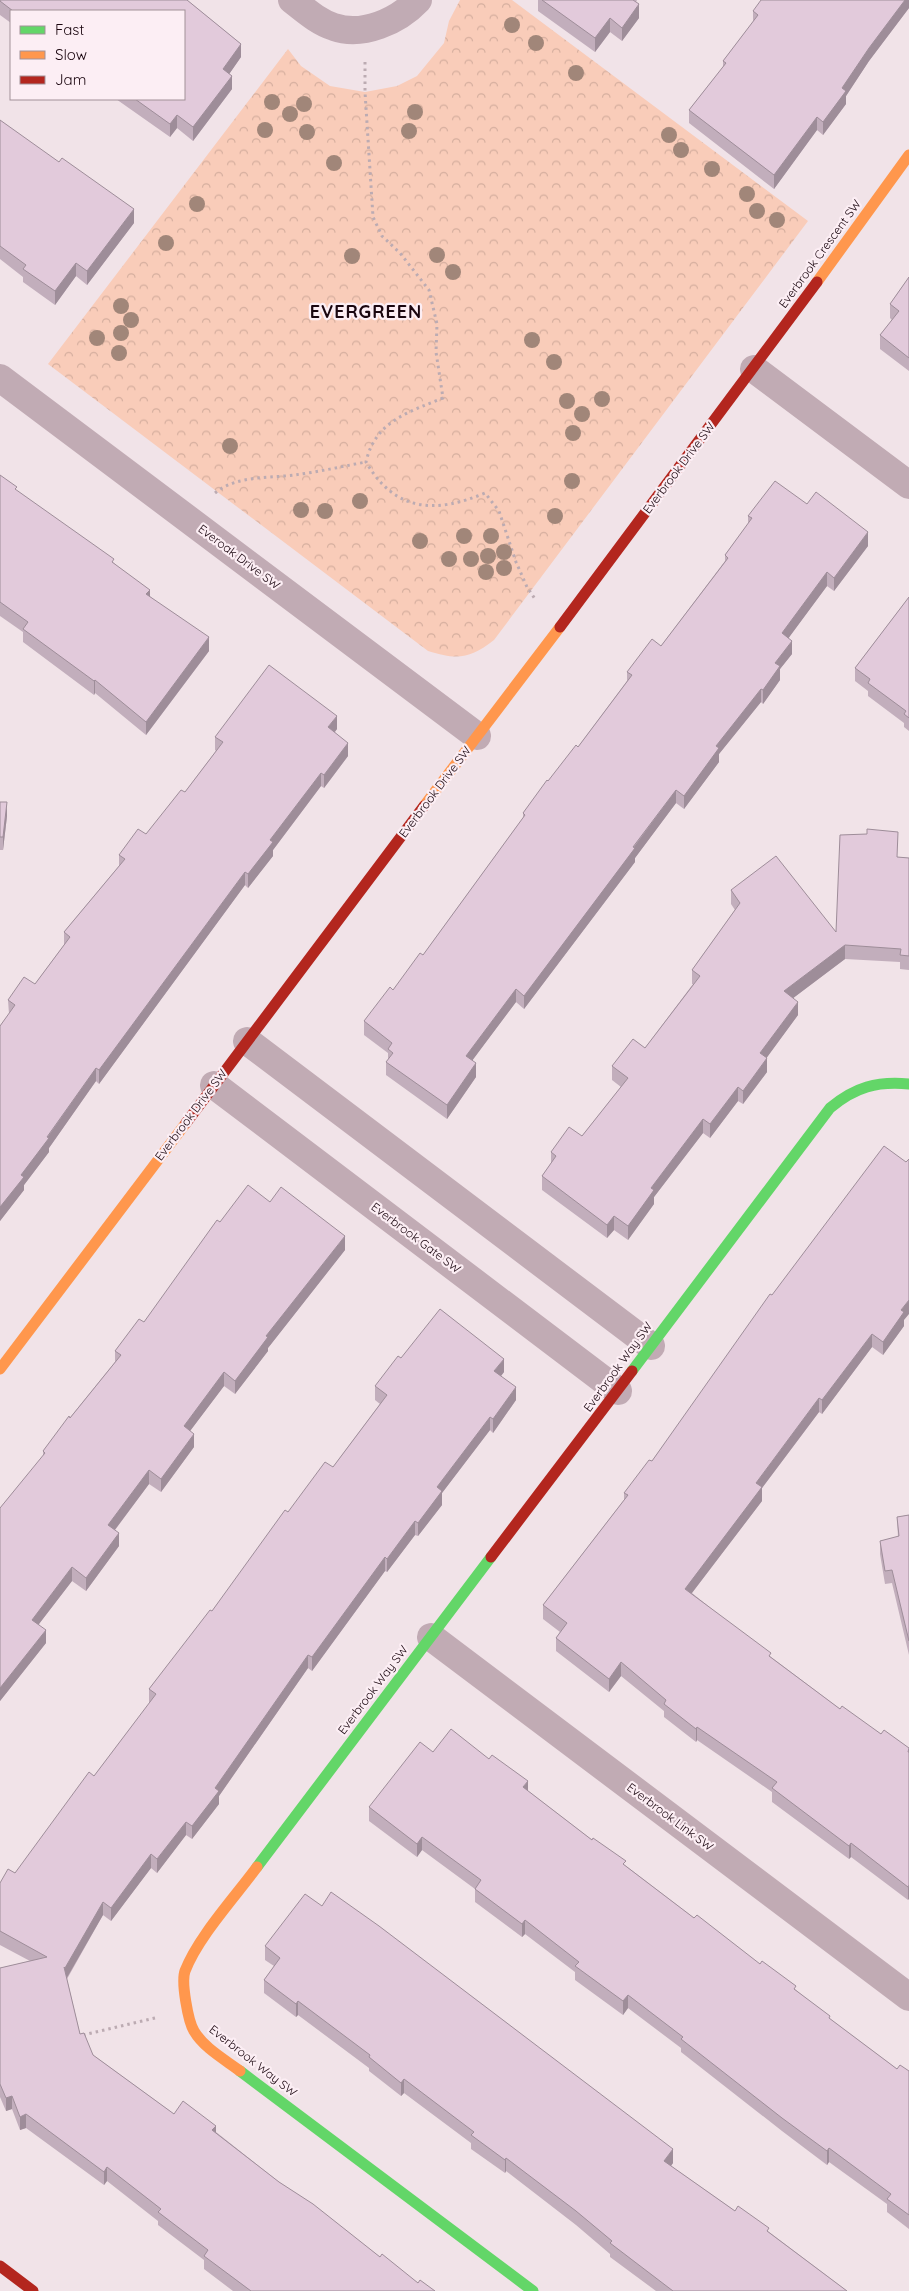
<svg xmlns="http://www.w3.org/2000/svg" width="909" height="2291" viewBox="0 0 909 2291" font-family="Quicksand,sans-serif">
<defs>
<pattern id="park-crowns" width="20" height="18" patternUnits="userSpaceOnUse" patternTransform="scale(1.25)"><rect width="20" height="18" fill="#f9ccb9"/><path d="M2 6a3 3 0 1 1 6 0M12 15a3 3 0 1 1 6 0" fill="none" stroke="#d5ae9e"/></pattern>
</defs>
<rect width="100%" height="100%" fill="#f1e3e8"/>
<!-- park -->
<path fill="url(#park-crowns)" d="M 460,0 L 512,0 L 808,221 L 494,640 C 470,659 457,660 428,651 L 48,364 L 288,49 L 301,66 L 330,86 L 365,92 L 397,86 L 417,76 L 444,43 L 449,21 Z"/>
<g fill="none" stroke-linecap="round" stroke-linejoin="round">
<!-- path -->
<path stroke="#bcabb2" stroke-width="3" stroke-dasharray="2.5 4" stroke-linecap="butt" d="M 365,62 L 365,92 L 373,217 L 382,236 L 400,253 L 429,290 L 437,324 L 436,352 L 443,398 C 409,412 375,421 366,462 C 395,512 435,514 485,493 L 499,511 L 516,562 L 527,587 L 535,599
M 215,493 C 238,474 273,479 301,474 C 323,471 344,466 366,462
M 83,2035 L 155,2018"/>
<!-- street -->
<path stroke="#c1abb4" stroke-width="28" d="M 292,0 C 305,10 318,22 334,27 C 363,37 398,21 418,0
M 754,369 L 909,485
M 0,378 L 477,736
M 247,1041 L 651,1346
M 214,1085 L 618,1391
M 431,1637 L 909,1997"/>
<!-- fast -->
<path stroke="#63d668" stroke-width="11" d="M 632,1371 L 830,1108 C 855,1087 877,1081 909,1084
M 257,1867 L 491,1557
M 240,2071 L 533,2291"/>
<!-- slow -->
<path stroke="#ff974d" stroke-width="11" d="M 817,282 L 909,155
M 424,806 L 560,627
M 0,1369 L 186,1123
M 240,2071 C 224,2059 204,2048 194,2031 C 188,2021 181,1982 185,1971 C 198,1937 235,1897 257,1867"/>
<!-- jam -->
<path stroke="#b3261e" stroke-width="11" d="M 560,627 L 817,282
M 186,1123 L 424,806
M 491,1557 L 632,1371
M 0,2266 L 33,2291"/>
</g>
<!-- trees -->
<g fill="#a18679">
<circle cx="512" cy="25" r="8"/>
<circle cx="536" cy="43" r="8"/>
<circle cx="576" cy="73" r="8"/>
<circle cx="272" cy="102" r="8"/>
<circle cx="304" cy="104" r="8"/>
<circle cx="415" cy="112" r="8"/>
<circle cx="290" cy="114" r="8"/>
<circle cx="265" cy="130" r="8"/>
<circle cx="409" cy="131" r="8"/>
<circle cx="307" cy="132" r="8"/>
<circle cx="669" cy="135" r="8"/>
<circle cx="681" cy="150" r="8"/>
<circle cx="334" cy="163" r="8"/>
<circle cx="712" cy="169" r="8"/>
<circle cx="747" cy="194" r="8"/>
<circle cx="197" cy="204" r="8"/>
<circle cx="757" cy="211" r="8"/>
<circle cx="777" cy="220" r="8"/>
<circle cx="166" cy="243" r="8"/>
<circle cx="437" cy="255" r="8"/>
<circle cx="352" cy="256" r="8"/>
<circle cx="453" cy="272" r="8"/>
<circle cx="121" cy="306" r="8"/>
<circle cx="131" cy="320" r="8"/>
<circle cx="121" cy="333" r="8"/>
<circle cx="97" cy="338" r="8"/>
<circle cx="532" cy="340" r="8"/>
<circle cx="119" cy="353" r="8"/>
<circle cx="554" cy="362" r="8"/>
<circle cx="602" cy="399" r="8"/>
<circle cx="567" cy="401" r="8"/>
<circle cx="582" cy="414" r="8"/>
<circle cx="573" cy="433" r="8"/>
<circle cx="230" cy="446" r="8"/>
<circle cx="572" cy="481" r="8"/>
<circle cx="360" cy="501" r="8"/>
<circle cx="301" cy="510" r="8"/>
<circle cx="325" cy="511" r="8"/>
<circle cx="555" cy="516" r="8"/>
<circle cx="464" cy="536" r="8"/>
<circle cx="491" cy="536" r="8"/>
<circle cx="420" cy="541" r="8"/>
<circle cx="504" cy="552" r="8"/>
<circle cx="488" cy="556" r="8"/>
<circle cx="449" cy="559" r="8"/>
<circle cx="471" cy="559" r="8"/>
<circle cx="504" cy="568" r="8"/>
<circle cx="486" cy="572" r="8"/>
</g>
<!-- wall -->
<path fill="#c2aebc" d="M 0,0 L 187,0 L 241,44 L 241,57 L 229,74 L 232,76 L 232,89 L 193,141 L 177,128 L 170,137 L 116,99 L 184,99 L 184,11 L 11,11 L 11,23 L 0,15 Z
M 538,0 L 637,0 L 636,2 L 639,18 L 622,41 L 610,32 L 595,52 L 538,11 Z
M 909,0 L 909,8 L 869,61 L 846,96 L 846,104 L 823,135 L 817,130 L 774,189 L 689,123 L 689,110 L 723,67 L 723,61 L 753,22 L 753,11 Z
M 0,120 L 134,223 L 87,285 L 76,276 L 55,305 L 23,282 L 23,277 L 0,259 Z
M 909,277 L 909,371 L 880,349 L 880,335 L 892,320 L 890,318 L 890,304 Z
M 0,475 L 17,491 L 114,563 L 209,651 L 146,735 L 95,693 L 94,695 L 23,642 L 23,632 L 0,616 Z
M 807,504 L 868,546 L 834,591 L 827,586 L 788,638 L 792,654 L 780,669 L 780,680 L 763,704 L 761,702 L 719,754 L 719,762 L 684,809 L 676,803 L 635,858 L 635,862 L 524,1009 L 516,1002 L 472,1060 L 476,1077 L 447,1119 L 386,1075 L 386,1062 L 388,1060 L 388,1053 L 364,1035 L 364,1021 L 393,990 L 423,955 L 523,818 L 523,813 L 548,781 L 578,747 L 627,681 L 627,672 L 661,646 L 725,561 L 725,555 L 748,524 L 748,516 Z
M 909,597 L 909,731 L 904,727 L 904,723 L 868,696 L 868,691 L 855,681 L 855,668 Z
M 337,729 L 335,732 L 348,756 L 324,788 L 321,786 L 273,850 L 273,856 L 248,888 L 245,885 L 99,1084 L 96,1081 L 49,1148 L 49,1152 L 24,1185 L 24,1190 L 0,1221 L 0,1026 L 9,1014 L 8,1000 L 35,984 L 64,945 L 64,932 L 119,866 L 119,855 L 146,834 L 185,792 L 216,751 L 215,750 L 215,737 Z
M 0,802 L 7,816 L 3,850 L 0,850 Z
M 897,857 L 909,858 L 909,970 L 900,969 L 900,962 L 845,959 L 793,998 L 798,1015 L 766,1058 L 767,1072 L 743,1104 L 738,1101 L 710,1138 L 703,1133 L 654,1197 L 654,1204 L 628,1240 L 614,1230 L 607,1238 L 542,1190 L 542,1176 L 551,1163 L 551,1152 L 582,1136 L 621,1087 L 612,1080 L 612,1066 L 645,1048 L 693,984 L 692,984 L 692,970 L 735,910 L 731,904 L 731,890 L 836,932 Z
M 270,1202 L 345,1250 L 268,1348 L 268,1351 L 235,1394 L 224,1386 L 190,1431 L 194,1447 L 161,1492 L 149,1484 L 115,1530 L 119,1546 L 86,1591 L 72,1581 L 39,1624 L 46,1643 L 0,1701 L 0,1508 L 43,1457 L 43,1451 L 115,1362 L 115,1351 L 144,1322 L 220,1222 Z
M 772,1295 L 904,1320 L 904,1326 L 883,1355 L 872,1347 L 822,1414 L 819,1412 L 762,1488 L 762,1501 L 692,1593 L 771,1657 L 840,1709 L 881,1734 L 909,1748 L 908,1900 L 851,1857 L 849,1859 L 772,1802 L 772,1792 L 697,1740 L 696,1742 L 664,1717 L 664,1711 L 621,1676 L 609,1692 L 556,1651 L 556,1638 L 560,1632 L 543,1619 L 543,1605 L 624,1500 L 624,1493 L 652,1461 Z
M 401,1358 L 504,1372 L 501,1376 L 516,1400 L 493,1433 L 490,1430 L 442,1493 L 442,1505 L 418,1536 L 415,1535 L 387,1572 L 385,1571 L 312,1671 L 308,1668 L 219,1796 L 219,1804 L 192,1839 L 186,1835 L 157,1873 L 151,1868 L 111,1921 L 103,1915 L 67,1979 L 80,2034 L 93,2055 L 174,2114 L 216,2132 L 279,2182 L 380,2257 L 418,2283 L 435,2291 L 233,2291 L 204,2269 L 204,2260 L 158,2225 L 158,2221 L 107,2181 L 104,2185 L 26,2128 L 20,2130 L 12,2109 L 6,2111 L 0,2097 L 0,1968 L 30,1961 L 0,1945 L 0,1883 L 15,1873 L 94,1776 L 150,1703 L 149,1702 L 149,1689 L 212,1611 L 288,1512 L 333,1467 L 380,1404 L 375,1400 L 375,1386 Z
M 909,1515 L 909,1655 L 892,1583 L 885,1584 L 880,1554 L 880,1541 L 898,1537 L 897,1517 Z
M 433,1752 L 528,1791 L 694,1918 L 796,1990 L 830,2019 L 897,2069 L 909,2071 L 909,2229 L 887,2212 L 887,2204 L 829,2162 L 827,2165 L 782,2131 L 681,2052 L 681,2048 L 628,2008 L 623,2015 L 575,1980 L 575,1972 L 525,1934 L 522,1937 L 475,1902 L 475,1889 L 422,1850 L 417,1857 L 369,1821 L 369,1807 Z
M 265,1946 L 673,2163 L 671,2166 L 735,2211 L 769,2232 L 847,2291 L 656,2291 L 610,2257 L 610,2254 L 576,2225 L 506,2171 L 505,2173 L 471,2149 L 471,2143 L 404,2093 L 401,2096 L 369,2071 L 369,2068 L 298,2015 L 296,2017 L 264,1993 L 264,1980 L 274,1966 L 265,1960 Z"/>
<!-- shaded-wall -->
<path fill="#9e8d99" d="M 905,0 L 909,0 L 909,8 L 869,61 L 846,96 L 846,104 L 823,135 L 823,122 L 842,88 L 869,48 Z
M 639,4 L 639,18 L 622,41 L 622,28 Z
M 610,18 L 610,32 L 595,52 L 595,38 Z
M 241,44 L 241,57 L 223,83 L 223,69 Z
M 232,76 L 232,89 L 193,141 L 193,127 Z
M 177,115 L 177,128 L 170,137 L 170,124 Z
M 817,117 L 817,130 L 774,189 L 774,175 Z
M 134,209 L 134,223 L 87,285 L 87,271 Z
M 76,263 L 76,276 L 55,305 L 55,291 Z
M 868,532 L 868,546 L 834,591 L 834,578 Z
M 827,572 L 827,586 L 782,647 L 782,633 Z
M 150,590 L 150,603 L 146,594 Z
M 209,637 L 209,651 L 146,735 L 146,722 Z
M 792,641 L 792,654 L 780,669 L 780,680 L 763,704 L 763,690 L 775,663 Z
M 95,680 L 95,693 L 94,695 L 94,681 Z
M 761,689 L 761,702 L 719,754 L 719,762 L 684,809 L 684,796 L 716,746 Z
M 337,716 L 337,729 L 328,740 L 328,727 Z
M 348,743 L 348,756 L 324,788 L 324,775 Z
M 321,773 L 321,786 L 273,850 L 273,856 L 248,888 L 248,874 L 270,840 Z
M 676,790 L 676,803 L 635,858 L 635,862 L 524,1009 L 524,996 Z
M 7,802 L 7,816 L 3,850 L 3,837 Z
M 245,872 L 245,885 L 99,1084 L 99,1070 Z
M 845,945 L 845,959 L 784,1005 L 784,991 Z
M 516,989 L 516,1002 L 466,1069 L 466,1056 Z
M 798,1002 L 798,1015 L 760,1067 L 760,1053 Z
M 767,1058 L 767,1072 L 743,1104 L 743,1091 Z
M 476,1063 L 476,1077 L 447,1119 L 447,1105 Z
M 96,1068 L 96,1081 L 49,1148 L 49,1152 L 24,1185 L 24,1190 L 0,1221 L 0,1207 L 21,1175 Z
M 738,1087 L 738,1101 L 710,1138 L 710,1124 Z
M 703,1119 L 703,1133 L 654,1197 L 654,1204 L 628,1240 L 628,1226 L 651,1188 Z
M 614,1216 L 614,1230 L 607,1238 L 607,1225 Z
M 345,1236 L 345,1250 L 268,1348 L 268,1351 L 235,1394 L 235,1381 L 266,1336 Z
M 909,1300 L 909,1314 L 904,1320 L 904,1326 L 883,1355 L 883,1342 L 901,1310 Z
M 872,1334 L 872,1347 L 822,1414 L 822,1400 Z
M 504,1359 L 504,1372 L 494,1385 L 494,1371 Z
M 224,1372 L 224,1386 L 184,1439 L 184,1426 Z
M 516,1387 L 516,1400 L 493,1433 L 493,1419 Z
M 819,1398 L 819,1412 L 762,1488 L 762,1501 L 685,1602 L 685,1589 L 756,1483 Z
M 490,1417 L 490,1430 L 442,1493 L 442,1505 L 418,1536 L 418,1523 L 437,1487 Z
M 194,1434 L 194,1447 L 161,1492 L 161,1479 Z
M 149,1470 L 149,1484 L 108,1539 L 108,1525 Z
M 415,1521 L 415,1535 L 387,1572 L 387,1559 Z
M 119,1533 L 119,1546 L 86,1591 L 86,1578 Z
M 385,1557 L 385,1571 L 312,1671 L 312,1657 Z
M 72,1567 L 72,1581 L 32,1633 L 32,1620 Z
M 46,1630 L 46,1643 L 0,1701 L 0,1688 Z
M 308,1655 L 308,1668 L 219,1796 L 219,1804 L 192,1839 L 192,1826 L 215,1788 Z
M 621,1662 L 621,1676 L 609,1692 L 609,1679 Z
M 697,1727 L 697,1740 L 696,1742 L 696,1729 Z
M 528,1781 L 528,1795 L 523,1787 Z
M 186,1822 L 186,1835 L 157,1873 L 157,1859 Z
M 422,1837 L 422,1850 L 417,1857 L 417,1844 Z
M 851,1843 L 851,1857 L 849,1859 L 849,1846 Z
M 151,1854 L 151,1868 L 111,1921 L 111,1908 Z
M 909,1885 L 909,1899 L 908,1900 L 908,1887 Z
M 103,1902 L 103,1915 L 65,1981 L 65,1968 Z
M 525,1920 L 525,1934 L 522,1937 L 522,1924 Z
M 628,1995 L 628,2008 L 623,2015 L 623,2001 Z
M 298,2001 L 298,2015 L 296,2017 L 296,2004 Z
M 404,2079 L 404,2093 L 401,2096 L 401,2083 Z
M 12,2096 L 12,2109 L 6,2111 L 6,2098 Z
M 26,2114 L 26,2128 L 20,2130 L 20,2117 Z
M 216,2126 L 216,2139 L 212,2130 Z
M 829,2148 L 829,2162 L 827,2165 L 827,2151 Z
M 673,2149 L 673,2163 L 664,2175 L 664,2161 Z
M 506,2158 L 506,2171 L 505,2173 L 505,2160 Z
M 107,2167 L 107,2181 L 104,2185 L 104,2172 Z"/>
<!-- building -->
<path fill="#e2cadb" stroke="#9e8d99" d="M 0,0 L 187,0 L 241,44 L 223,69 L 232,76 L 193,127 L 177,115 L 170,124 L 135,99 L 184,99 L 184,11 L 13,11 L 0,1 Z
M 542,0 L 633,0 L 639,4 L 622,28 L 610,18 L 595,38 Z
M 761,0 L 905,0 L 869,48 L 842,88 L 846,91 L 823,122 L 817,117 L 774,175 L 689,110 L 726,63 L 723,61 L 758,15 L 753,11 Z
M 0,120 L 59,162 L 62,158 L 134,209 L 87,271 L 76,263 L 55,291 L 23,269 L 26,265 L 0,246 Z
M 909,277 L 909,358 L 880,335 L 899,311 L 890,304 Z
M 0,475 L 17,487 L 15,489 L 114,559 L 112,562 L 150,590 L 146,594 L 209,637 L 146,722 L 95,680 L 94,681 L 23,629 L 28,622 L 0,602 Z
M 775,481 L 807,504 L 816,492 L 868,532 L 834,578 L 827,572 L 782,633 L 792,641 L 775,663 L 780,666 L 763,690 L 761,689 L 716,746 L 719,748 L 684,796 L 676,790 L 633,847 L 635,848 L 524,996 L 516,989 L 466,1056 L 476,1063 L 447,1105 L 386,1062 L 393,1053 L 388,1049 L 392,1043 L 364,1021 L 390,987 L 393,990 L 420,953 L 423,955 L 525,815 L 523,813 L 547,780 L 548,781 L 576,745 L 578,747 L 632,675 L 627,672 L 652,639 L 661,646 L 728,558 L 725,555 L 752,518 L 748,516 Z
M 909,597 L 909,718 L 904,714 L 906,711 L 868,683 L 870,679 L 855,668 Z
M 269,665 L 337,716 L 328,727 L 348,743 L 324,775 L 321,773 L 270,840 L 273,842 L 248,874 L 245,872 L 99,1070 L 96,1068 L 47,1137 L 49,1138 L 21,1175 L 24,1177 L 0,1207 L 0,1026 L 15,1005 L 8,1000 L 24,977 L 35,984 L 70,937 L 64,932 L 125,859 L 119,855 L 138,829 L 146,834 L 181,790 L 185,792 L 223,742 L 215,737 Z
M 0,802 L 7,802 L 3,837 L 0,837 Z
M 867,829 L 898,832 L 897,857 L 909,858 L 909,956 L 900,955 L 901,949 L 845,945 L 784,991 L 798,1002 L 760,1053 L 767,1058 L 743,1091 L 738,1087 L 710,1124 L 703,1119 L 651,1188 L 654,1190 L 628,1226 L 614,1216 L 607,1225 L 542,1176 L 556,1156 L 551,1152 L 569,1127 L 582,1136 L 628,1078 L 612,1066 L 633,1039 L 645,1048 L 700,976 L 692,970 L 740,903 L 731,890 L 776,856 L 836,932 L 840,835 L 867,834 Z
M 884,1146 L 906,1162 L 909,1159 L 909,1300 L 901,1310 L 904,1312 L 883,1342 L 872,1334 L 822,1400 L 819,1398 L 756,1483 L 762,1487 L 685,1589 L 771,1653 L 769,1656 L 840,1709 L 842,1706 L 881,1734 L 884,1730 L 909,1748 L 908,1752 L 909,1752 L 909,1885 L 908,1887 L 851,1843 L 849,1846 L 772,1788 L 777,1782 L 697,1727 L 696,1729 L 664,1704 L 666,1700 L 621,1662 L 609,1679 L 556,1638 L 567,1623 L 543,1605 L 628,1495 L 624,1493 L 649,1460 L 652,1461 L 770,1294 L 772,1295 Z
M 248,1185 L 270,1202 L 281,1187 L 345,1236 L 266,1336 L 268,1337 L 235,1381 L 224,1372 L 184,1426 L 194,1434 L 161,1479 L 149,1470 L 108,1525 L 119,1533 L 86,1578 L 72,1567 L 32,1620 L 46,1630 L 0,1688 L 0,1508 L 45,1453 L 43,1451 L 69,1416 L 70,1418 L 121,1355 L 115,1351 L 139,1319 L 144,1322 L 217,1220 L 220,1222 Z
M 440,1309 L 504,1359 L 494,1371 L 516,1387 L 493,1419 L 490,1417 L 437,1487 L 442,1491 L 418,1523 L 415,1521 L 387,1559 L 385,1557 L 312,1657 L 308,1655 L 215,1788 L 219,1791 L 192,1826 L 186,1822 L 157,1859 L 151,1854 L 111,1908 L 103,1902 L 65,1968 L 64,1967 L 80,2034 L 84,2033 L 93,2055 L 174,2114 L 183,2101 L 216,2126 L 212,2130 L 279,2182 L 313,2204 L 380,2257 L 382,2254 L 418,2283 L 420,2280 L 435,2291 L 251,2291 L 204,2256 L 208,2250 L 158,2212 L 161,2209 L 107,2167 L 104,2172 L 26,2114 L 20,2117 L 12,2096 L 6,2098 L 0,2084 L 0,1968 L 47,1957 L 0,1931 L 0,1883 L 8,1869 L 15,1873 L 89,1772 L 94,1776 L 156,1694 L 149,1689 L 210,1610 L 212,1611 L 285,1510 L 288,1512 L 325,1462 L 333,1467 L 387,1395 L 375,1386 L 398,1356 L 401,1358 Z
M 909,1515 L 909,1641 L 892,1570 L 885,1571 L 880,1541 L 899,1536 L 897,1517 Z
M 451,1729 L 489,1759 L 492,1755 L 528,1781 L 523,1787 L 592,1840 L 593,1838 L 626,1861 L 623,1864 L 694,1918 L 697,1915 L 760,1964 L 762,1961 L 796,1986 L 794,1989 L 830,2016 L 829,2018 L 897,2069 L 900,2065 L 909,2071 L 909,2215 L 887,2199 L 891,2194 L 829,2148 L 827,2151 L 782,2118 L 681,2039 L 683,2037 L 628,1995 L 623,2001 L 575,1966 L 579,1962 L 525,1920 L 522,1924 L 475,1889 L 481,1880 L 422,1837 L 417,1844 L 369,1807 L 420,1742 L 433,1752 Z
M 331,1892 L 379,1926 L 673,2149 L 664,2161 L 735,2211 L 738,2206 L 769,2228 L 767,2231 L 847,2291 L 673,2291 L 610,2243 L 612,2241 L 576,2211 L 506,2158 L 505,2160 L 471,2135 L 474,2132 L 404,2079 L 401,2083 L 369,2057 L 370,2055 L 298,2001 L 296,2004 L 264,1980 L 280,1958 L 265,1946 L 305,1894 L 322,1906 Z"/>
<g text-anchor="middle" stroke-width="4.5" stroke-linejoin="round" paint-order="stroke">
<!-- street labels -->
<g font-size="12" fill="#1a060f" stroke="#fceef4">
<text transform="translate(820 254) rotate(-54)" y="4">Everbrook Crescent SW</text>
<text transform="translate(679 468) rotate(-53)" y="4">Everbrook Drive SW</text>
<text transform="translate(239 557) rotate(37)" y="4">Everoak Drive SW</text>
<text transform="translate(435 792) rotate(-53)" y="4">Everbrook Drive SW</text>
<text transform="translate(191 1115) rotate(-53)" y="4">Everbrook Drive SW</text>
<text transform="translate(416 1238) rotate(37)" y="4">Everbrook Gate SW</text>
<text transform="translate(618 1367) rotate(-54)" y="4">Everbrook Way SW</text>
<text transform="translate(373 1690) rotate(-53)" y="4">Everbrook Way SW</text>
<text transform="translate(670 1817) rotate(37)" y="4">Everbrook Link SW</text>
<text transform="translate(253 2061) rotate(38)" y="4">Everbrook Way SW</text>
</g>
<!-- district labels -->
<g font-size="18" font-weight="bold" letter-spacing="1" fill="#1a060f" stroke="#fceef4">
<text x="366" y="318">EVERGREEN</text>
</g>
</g>
<!-- legend -->
<rect x="10" y="10" width="175" height="90" fill="#fceef4" stroke="#a29198"/>
<rect x="20" y="26" width="25" height="8" fill="#63d668" stroke="#a29198"/>
<text x="55" y="35" font-size="15" fill="#1a060f">Fast</text>
<rect x="20" y="51" width="25" height="8" fill="#ff974d" stroke="#a29198"/>
<text x="55" y="60" font-size="15" fill="#1a060f">Slow</text>
<rect x="20" y="76" width="25" height="8" fill="#b3261e" stroke="#a29198"/>
<text x="55" y="85" font-size="15" fill="#1a060f">Jam</text>
</svg>
